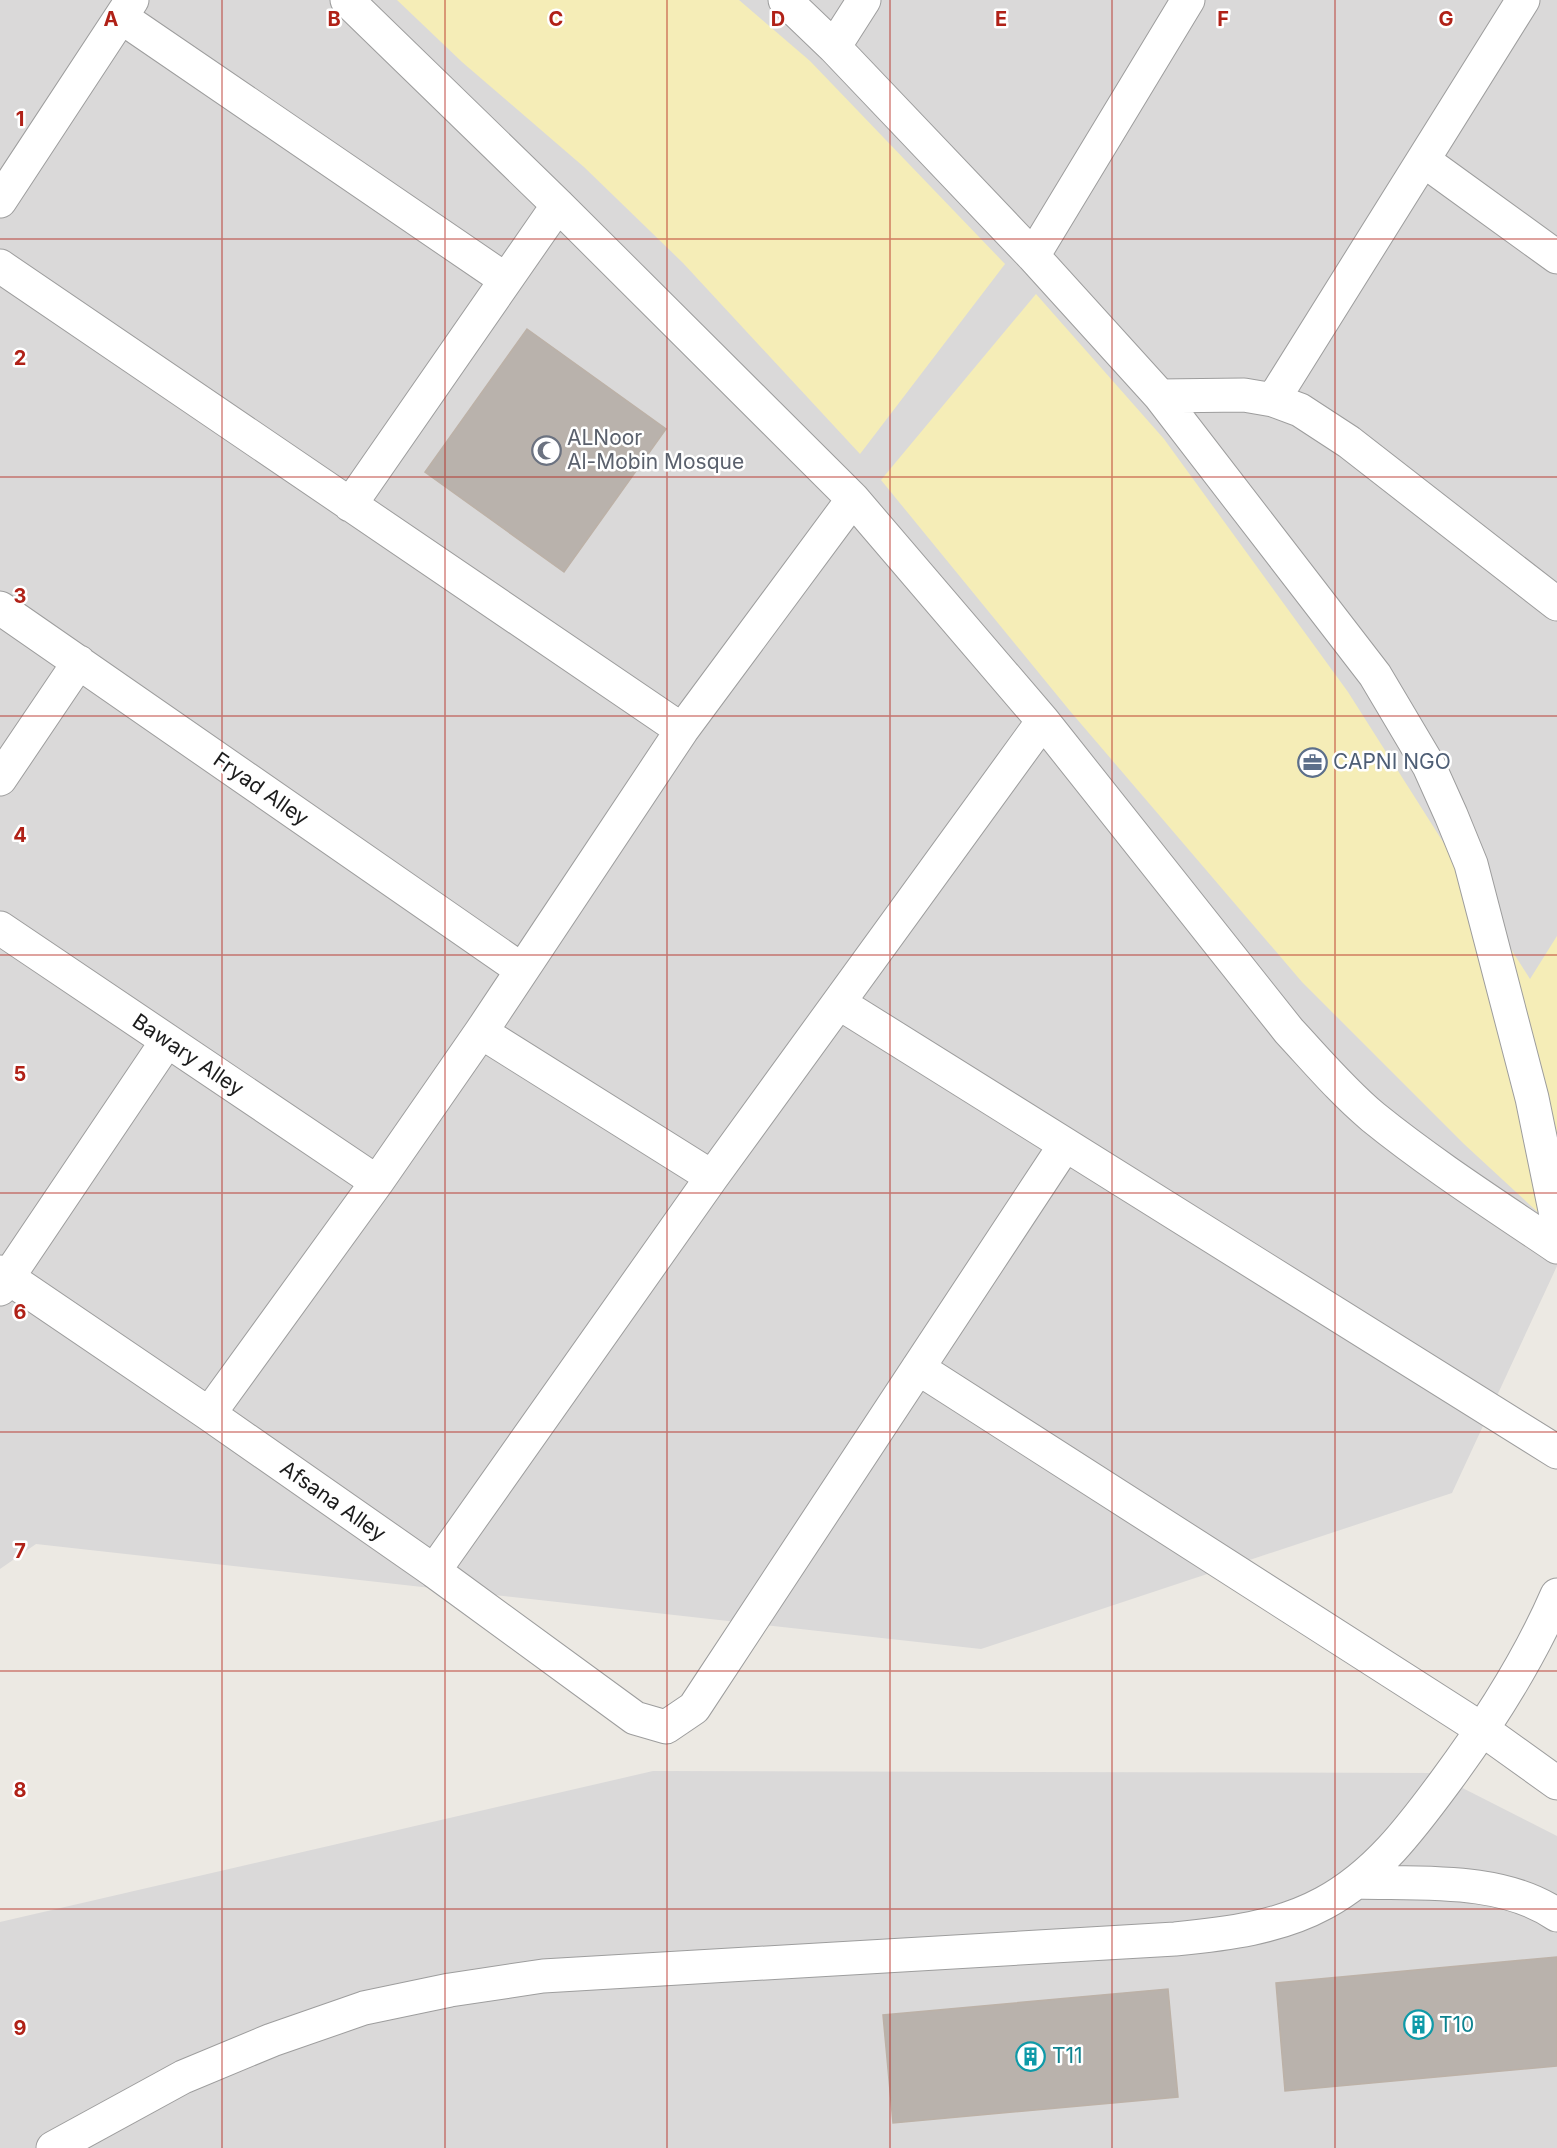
<svg xmlns="http://www.w3.org/2000/svg" width="1557" height="2148" viewBox="0 0 1557 2148" font-family="Inter,sans-serif">
<rect width="100%" height="100%" fill="#ece9e3"/>
<!-- residential -->
<path fill="#dad9d9" d="M 0,0 L 1557,0 L 1557,1266 L 1452,1493 L 981,1649 L 36,1544 L 0,1569 Z
M 653,1771 L 1433,1773 L 1557,1836 L 1557,2148 L 0,2148 L 0,1922 Z"/>
<!-- sand -->
<path fill="#f5edb7" d="M 397,0 L 739,0 L 810,61 L 1005,264 L 860,454 L 683,263 L 584,167 L 462,62 Z
M 1036,294 L 1164,439 L 1348,692 L 1530,979 L 1557,936 L 1557,1230 L 1464,1144 L 1302,982 L 1070,711 L 881,480 Z"/>
<!-- building -->
<path fill="#b9b2ac" stroke="#bcb1a7" stroke-width="1.5" d="M 527,329 L 666,429 L 564,572 L 425,472 Z
M 1557,1957 L 1557,2066 L 1285,2091 L 1276,1983 Z
M 1168,1989 L 1178,2097 L 893,2123 L 883,2015 Z"/>
<g fill="none" stroke-linecap="round" stroke-linejoin="round">
<defs>
<path id="minor" d="M 347,0 L 558,205 L 853,499 L 1043,721 L 1289,1031 C 1316,1060 1342,1091 1373,1117 C 1431,1164 1495,1205 1557,1247
M 785,0 L 834,47 L 1033,256 L 1160,396 L 1375,675 L 1429,766 L 1451,815 L 1471,864 L 1532,1098 L 1557,1220
M 121,17 L 506,280
M 834,47 L 864,0
M 1423,160 L 1557,257
M 0,201 L 132,0
M 1033,256 L 1188,0
M 0,266 L 682,730
M 1160,396 L 1244,395 L 1273,400 L 1300,410 L 1349,442 L 1557,604
M 1273,400 L 1523,0
M 350,505 L 558,205
M 0,608 L 522,970
M 0,779 L 79,662
M 0,928 L 377,1182
M 839,1003 L 1557,1452
M 481,1032 L 712,1177
M 0,1272 L 209,1414 L 434,1571 L 635,1718 L 666,1727 L 694,1708 L 1065,1145
M 0,1289 L 167,1041
M 918,1368 L 1483,1730 L 1557,1783
M 209,1414 L 377,1182 L 481,1032 L 682,730 L 853,499
M 434,1571 L 712,1177 L 1043,721
M 1357,1882 C 1421,1884 1502,1877 1557,1915
M 53,2148 L 183,2077 L 272,2040 L 364,2008 L 450,1990 L 543,1976 L 1175,1939 C 1226,1934 1278,1928 1324,1903 C 1376,1875 1411,1828 1445,1782 C 1488,1724 1528,1662 1557,1595"/>
</defs>
<!-- minor casing -->
<use href="#minor" stroke="#9d9d9d" stroke-width="35"/>
<!-- minor -->
<use href="#minor" stroke="#fff" stroke-width="33"/>
</g>
<!-- grid -->
<path fill="none" stroke="#b02117" stroke-width="1.5" stroke-opacity="0.55" d="M 222,0 L 222,2148M 445,0 L 445,2148M 667,0 L 667,2148M 890,0 L 890,2148M 1112,0 L 1112,2148M 1335,0 L 1335,2148M 0,239 L 1557,239M 0,477 L 1557,477M 0,716 L 1557,716M 0,955 L 1557,955M 0,1193 L 1557,1193M 0,1432 L 1557,1432M 0,1671 L 1557,1671M 0,1909 L 1557,1909"/>
<!-- icons -->
<defs>
<symbol id="mosque-ring" viewBox="-11 -11 22 22"><circle r="9.5" fill="#fff" stroke="#6b7280" stroke-width="1.5"/><path d="M3.5-4.9A6 6 0 1 0 3.5 4.9A5 5 0 1 1 3.5-4.9Z" fill="#6b7280"/></symbol>
<symbol id="office-ring" viewBox="-11 -11 22 22"><circle r="9.5" fill="#fff" stroke="#5c6f8a" stroke-width="1.5"/><path d="M-6-3h4V-5.5h4V-3h4V5H-6ZM-1-4.5V-3h2v-1.5ZM-6 0V1H6V0Z" fill="#5c6f8a"/></symbol>
<symbol id="building-ring" viewBox="-11 -11 22 22"><circle r="9.5" fill="#fff" stroke="#0f9aa8" stroke-width="1.5"/><path d="M-4-6H4V6H1V3H-1V6H-4ZM-2.5-4.3h1.7v1.8h-1.7ZM.8-4.3h1.7v1.8H.8ZM-2.5-1h1.7V.8h-1.7ZM.8-1h1.7V.8H.8Z" fill="#0f9aa8"/></symbol>
</defs>
<g fill-rule="evenodd">
<use href="#mosque-ring" x="530" y="434" width="33" height="33"/>
<use href="#office-ring" x="1296" y="746" width="33" height="33"/>
<use href="#building-ring" x="1402" y="2008" width="33" height="33"/>
<use href="#building-ring" x="1014" y="2040" width="33" height="33"/>
</g>
<g text-anchor="middle" stroke-width="5" stroke-linejoin="round" paint-order="stroke">
<!-- worship labels -->
<g font-size="21" fill="#5b616d" stroke="#fff" text-anchor="start">
<text x="567" y="445">ALNoor<tspan x="567" dy="24">Al-Mobin Mosque</tspan></text>
</g>
<!-- service labels -->
<g font-size="21" fill="#4e5e75" stroke="#fff" text-anchor="start">
<text x="1333" y="769">CAPNI NGO</text>
</g>
<!-- street labels -->
<g font-size="21" fill="#1c1c1c" stroke="#fff">
<text transform="translate(261 789) rotate(35)" y="7">Fryad Alley</text>
<text transform="translate(188 1055) rotate(34)" y="7">Bawary Alley</text>
<text transform="translate(333 1501) rotate(35)" y="7">Afsana Alley</text>
</g>
<!-- culture labels -->
<g font-size="21" fill="#0d838f" stroke="#fff" text-anchor="start">
<text x="1439" y="2032">T10</text>
<text x="1052" y="2063">T11</text>
</g>
</g>
<g font-size="20" text-anchor="middle" font-weight="bold" fill="#b02117" stroke="#fff" stroke-width="5" stroke-linejoin="round" paint-order="stroke">
<text x="111" y="26">A</text>
<text x="334" y="26">B</text>
<text x="556" y="26">C</text>
<text x="778" y="26">D</text>
<text x="1001" y="26">E</text>
<text x="1223" y="26">F</text>
<text x="1446" y="26">G</text>
<text x="20" y="126">1</text>
<text x="20" y="365">2</text>
<text x="20" y="603">3</text>
<text x="20" y="842">4</text>
<text x="20" y="1081">5</text>
<text x="20" y="1319">6</text>
<text x="20" y="1558">7</text>
<text x="20" y="1797">8</text>
<text x="20" y="2035">9</text>
</g>
</svg>
